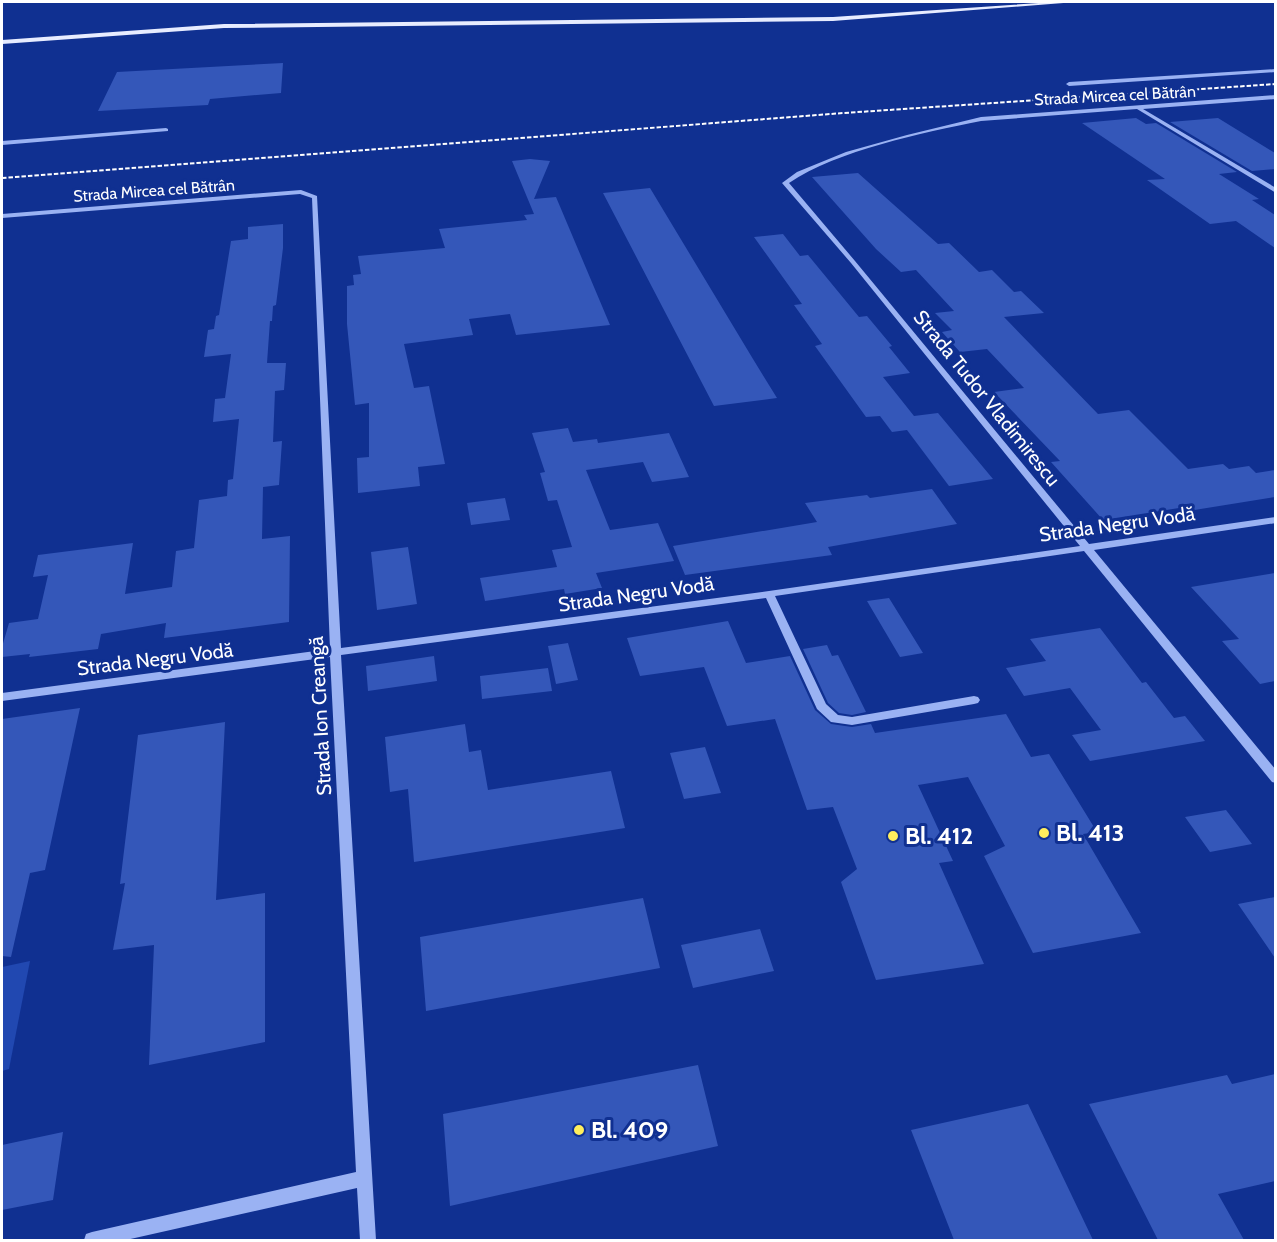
<svg xmlns="http://www.w3.org/2000/svg" width="1277" height="1242" viewBox="0 0 1277 1242" font-family="Cabin,sans-serif">
<rect width="100%" height="100%" fill="#103091"/>
<!-- green -->
<path fill="#2148b1" d="M 30,961 L 9,1069 L 2,1071 L 2,967 Z"/>
<!-- building -->
<path fill="#3457b9" d="M 283,63 L 281,93 L 210,99 L 208,105 L 98,111 L 117,72 Z
M 1136,118 L 1146,124 L 1156,123 L 1237,172 L 1219,174 L 1259,199 L 1252,200 L 1275,215 L 1275,248 L 1236,221 L 1210,224 L 1147,180 L 1165,179 L 1082,123 Z
M 1218,118 L 1275,153 L 1275,169 L 1252,171 L 1170,122 Z
M 530,159 L 550,161 L 534,199 L 556,197 L 610,325 L 516,335 L 510,314 L 469,319 L 473,335 L 404,344 L 414,388 L 429,386 L 445,464 L 418,467 L 420,486 L 358,493 L 357,458 L 369,457 L 369,403 L 355,405 L 347,324 L 347,286 L 354,285 L 353,275 L 361,274 L 358,256 L 445,248 L 439,229 L 527,220 L 524,215 L 534,214 L 512,161 Z
M 858,173 L 938,244 L 949,243 L 979,272 L 992,270 L 1014,292 L 1021,291 L 1044,313 L 1004,317 L 1098,414 L 1129,410 L 1188,469 L 1223,464 L 1229,469 L 1249,466 L 1256,473 L 1275,470 L 1275,497 L 1182,512 L 1179,508 L 1103,520 L 1051,462 L 1060,461 L 994,392 L 1024,388 L 987,349 L 960,352 L 942,332 L 952,330 L 935,313 L 954,311 L 916,270 L 901,272 L 876,249 L 812,177 Z
M 650,188 L 753,359 L 777,398 L 714,406 L 603,193 Z
M 283,224 L 283,248 L 276,305 L 273,306 L 272,321 L 270,321 L 267,363 L 286,363 L 284,390 L 275,391 L 273,442 L 282,441 L 279,485 L 263,487 L 262,539 L 290,536 L 289,622 L 164,638 L 166,623 L 101,634 L 98,649 L 29,657 L 30,654 L 2,657 L 2,647 L 9,623 L 38,619 L 48,575 L 33,577 L 38,555 L 133,543 L 125,594 L 172,587 L 176,551 L 194,548 L 199,500 L 227,496 L 228,480 L 233,479 L 239,419 L 213,422 L 215,399 L 225,398 L 231,354 L 204,357 L 208,330 L 214,329 L 216,316 L 219,315 L 231,241 L 248,239 L 248,227 Z
M 783,234 L 800,256 L 808,255 L 859,317 L 867,316 L 892,346 L 889,347 L 910,373 L 883,377 L 914,416 L 938,413 L 993,479 L 949,486 L 907,430 L 892,432 L 880,416 L 866,417 L 815,346 L 822,344 L 794,305 L 802,304 L 754,237 Z
M 568,428 L 573,442 L 597,439 L 598,443 L 669,433 L 689,477 L 652,482 L 643,462 L 586,470 L 610,530 L 658,523 L 674,561 L 596,573 L 602,588 L 565,594 L 564,589 L 485,601 L 480,578 L 557,567 L 552,550 L 572,547 L 557,500 L 548,501 L 540,473 L 545,472 L 532,433 Z
M 932,489 L 957,524 L 828,547 L 832,555 L 685,575 L 673,546 L 817,522 L 805,503 L 867,495 L 870,498 Z
M 505,498 L 510,520 L 471,525 L 467,503 Z
M 408,547 L 417,604 L 377,610 L 371,552 Z
M 1275,573 L 1275,681 L 1260,684 L 1222,641 L 1239,639 L 1191,587 Z
M 889,598 L 923,653 L 900,657 L 867,601 Z
M 728,621 L 746,663 L 790,656 L 815,710 L 831,724 L 852,727 L 871,724 L 875,733 L 1006,714 L 1031,757 L 1049,754 L 1097,832 L 1083,834 L 1141,933 L 1033,953 L 984,856 L 1005,846 L 968,777 L 918,785 L 953,861 L 939,863 L 984,964 L 876,980 L 841,882 L 857,869 L 833,807 L 807,810 L 775,719 L 727,726 L 704,667 L 640,676 L 627,638 Z
M 1100,628 L 1142,683 L 1146,682 L 1174,718 L 1185,716 L 1205,741 L 1090,761 L 1072,735 L 1101,730 L 1070,688 L 1024,696 L 1006,668 L 1046,661 L 1030,639 Z
M 568,643 L 578,680 L 556,684 L 548,646 Z
M 827,645 L 832,656 L 838,655 L 866,712 L 852,715 L 839,713 L 828,703 L 803,649 Z
M 434,656 L 437,681 L 368,691 L 366,666 Z
M 548,668 L 552,691 L 482,699 L 480,676 Z
M 80,708 L 45,870 L 30,873 L 11,957 L 2,956 L 2,719 Z
M 225,722 L 216,900 L 265,893 L 265,1042 L 149,1065 L 154,945 L 113,950 L 125,883 L 120,884 L 138,735 Z
M 465,724 L 469,752 L 481,750 L 488,790 L 611,771 L 625,828 L 414,862 L 408,789 L 390,792 L 385,737 Z
M 705,747 L 721,793 L 684,799 L 670,753 Z
M 1226,810 L 1252,844 L 1210,852 L 1185,817 Z
M 1275,897 L 1275,958 L 1238,904 Z
M 643,898 L 660,968 L 426,1011 L 420,937 Z
M 760,929 L 774,971 L 693,988 L 681,945 Z
M 698,1065 L 718,1146 L 450,1206 L 443,1114 Z
M 1275,1074 L 1275,1181 L 1218,1194 L 1244,1240 L 1158,1240 L 1089,1104 L 1227,1075 L 1232,1084 Z
M 1028,1104 L 1093,1240 L 954,1240 L 911,1130 Z
M 63,1132 L 53,1200 L 2,1210 L 2,1145 Z"/>
<g fill="none" stroke-linecap="round" stroke-linejoin="round">
<!-- minor -->
<path fill="#9ab2f3" fill-rule="evenodd" d="M 1276,69 L 1276,72 L 1069,86 L 1066,84 L 1069,82 Z
M 1276,95 L 1276,99 L 1143,109 L 1276,188 L 1276,193 L 1137,109 L 981,121 C 922,133 838,150 789,183 L 855,261 L 1089,544 L 1276,517 L 1276,523 L 1094,550 L 1276,770 L 1276,783 L 1272,782 L 1084,551 L 775,596 L 826,704 L 838,715 L 852,717 L 974,696 L 978,697 L 980,700 L 978,703 L 974,704 L 852,725 L 831,722 L 817,709 L 766,598 L 341,655 L 376,1240 L 360,1240 L 357,1188 L 126,1240 L 84,1240 L 86,1234 L 92,1232 L 356,1172 L 330,657 L 2,701 L 2,693 L 330,649 L 312,198 L 300,194 L 2,218 L 2,214 L 301,190 L 317,196 L 341,648 L 769,591 L 1080,546 L 851,263 L 782,183 L 797,172 L 846,152 L 907,135 L 981,117 Z
M 166,128 L 168,129 L 168,131 L 2,145 L 2,141 Z"/>
<!-- major -->
<path fill="#e7ecff" fill-rule="evenodd" d="M 1054,2 L 1076,2 L 833,21 L 224,28 L 2,44 L 2,40 L 224,24 L 833,17 Z"/>
<!-- rail -->
<path stroke="#fff" stroke-width="2" stroke-dasharray="4.5 2" stroke-linecap="butt" d="M 2,178 L 844,113 L 1276,84"/>
</g>
<!-- markers -->
<g fill="#ffee5d" stroke="#103091" stroke-width="2">
<circle cx="1044" cy="833" r="6"/>
<circle cx="893" cy="836" r="6"/>
<circle cx="579" cy="1130" r="6"/>
</g>
<g text-anchor="middle" stroke-width="6" stroke-linejoin="round" paint-order="stroke">
<!-- far-street labels -->
<g font-size="16" fill="#fff" stroke="#103091">
<text transform="translate(1115 95) rotate(-3)" y="6">Strada Mircea cel Bătrân</text>
<text transform="translate(154 190) rotate(-4)" y="6">Strada Mircea cel Bătrân</text>
</g>
<!-- street labels -->
<g font-size="20" fill="#fff" stroke="#103091">
<text transform="translate(987 398) rotate(51)" y="7">Strada Tudor Vladimirescu</text>
<text transform="translate(1117 524) rotate(-8)" y="7">Strada Negru Vodă</text>
<text transform="translate(636 594) rotate(-8)" y="7">Strada Negru Vodă</text>
<text transform="translate(155 659) rotate(-7)" y="7">Strada Negru Vodă</text>
<text transform="translate(320 716) rotate(-93)" y="7">Strada Ion Creangă</text>
</g>
<!-- near-poi labels -->
<g font-size="24" font-weight="bold" fill="#fff" stroke="#103091" text-anchor="start">
<text x="1056" y="841">Bl. 413</text>
<text x="905" y="844">Bl. 412</text>
<text x="591" y="1138">Bl. 409</text>
</g>
</g>
<!-- border -->
<rect width="1277" height="1242" fill="none" stroke="#ffffff" stroke-width="6"/>
</svg>
